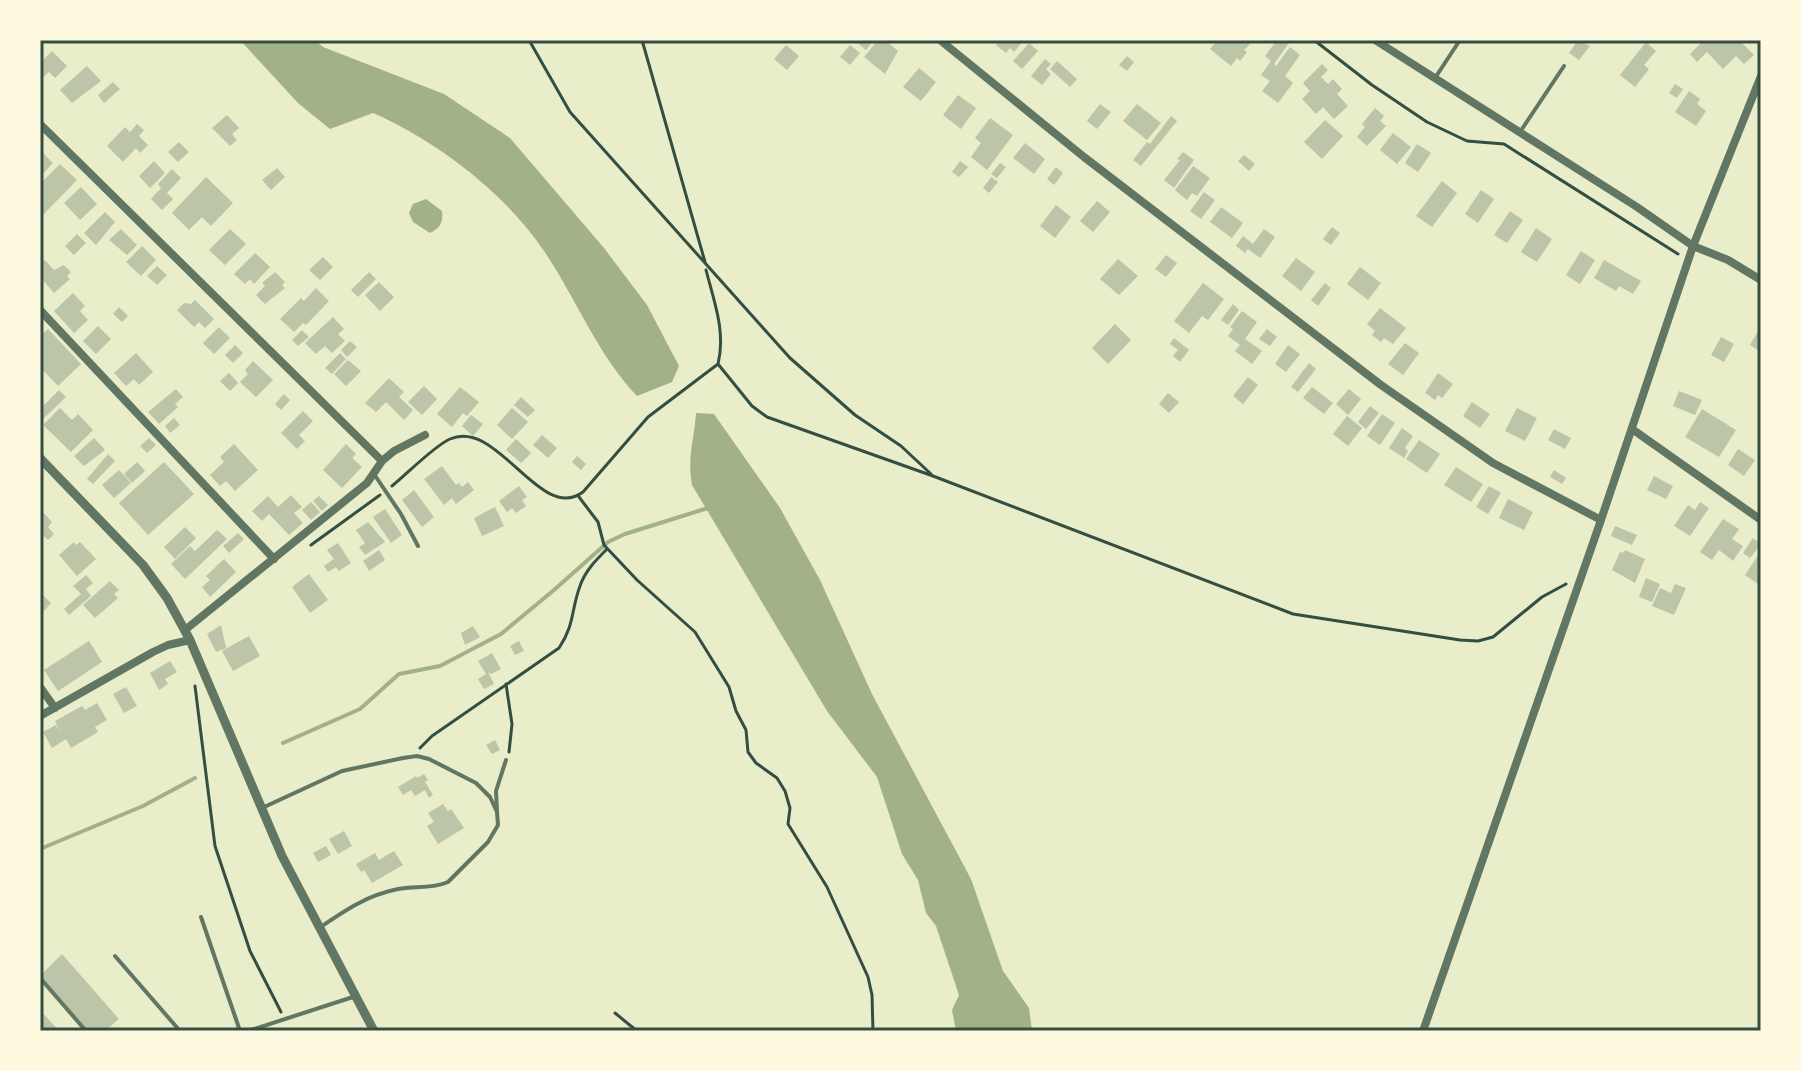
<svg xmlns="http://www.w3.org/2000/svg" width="1801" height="1071" viewBox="0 0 1801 1071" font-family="'DejaVu Sans',sans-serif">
<rect width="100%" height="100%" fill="#e9edc9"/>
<!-- water -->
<path fill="#a3b18a" d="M 240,40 L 315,40 L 323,47 L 444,94 L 510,138 L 604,248 L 647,305 L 679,366 L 672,382 L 637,396 C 597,354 576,298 544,251 C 505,193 437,141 373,113 L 330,129 L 298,103 Z
M 426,199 L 442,211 C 443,222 441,228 430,233 L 413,222 L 409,213 L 413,204 Z
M 696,413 L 714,414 L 780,508 L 820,580 L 872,694 L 971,879 L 1003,971 L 1029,1008 L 1032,1031 L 956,1031 L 952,1010 L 959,995 L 936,926 L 926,913 L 918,880 L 902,854 L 877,777 L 827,711 L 692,485 C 687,456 694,442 696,413 Z"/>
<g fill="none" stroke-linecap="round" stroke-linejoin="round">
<!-- stream -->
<path stroke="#a3b18a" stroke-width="4" d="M 283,743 L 360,709 L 399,674 L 440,666 L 501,634 L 554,590 L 608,542 L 625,534 L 711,507
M 40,849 L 143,806 L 195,778"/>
</g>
<!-- building -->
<path fill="#bcc5a7" d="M 854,40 L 874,40 L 866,50 Z
M 878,40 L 885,40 L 898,51 L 885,74 L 864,57 Z
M 1000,40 L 1024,40 L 1014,52 L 1010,48 L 1006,53 L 996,45 Z
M 1218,40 L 1245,40 L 1250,44 L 1244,50 L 1247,52 L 1240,61 L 1237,58 L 1231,66 L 1210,49 Z
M 1277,40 L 1285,40 L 1289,43 L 1274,64 L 1276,66 L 1290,47 L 1300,55 L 1285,76 L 1293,83 L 1278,103 L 1262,91 L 1270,81 L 1261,75 L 1271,61 L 1265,56 Z
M 1578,40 L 1590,46 L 1579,60 L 1569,53 Z
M 1704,40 L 1739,40 L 1754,55 L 1744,64 L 1736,56 L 1723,69 L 1707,52 L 1697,62 L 1690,54 Z
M 1646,42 L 1656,51 L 1644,65 L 1649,69 L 1635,87 L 1620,75 Z
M 1029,43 L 1038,51 L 1022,69 L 1013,61 Z
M 786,45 L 799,56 L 787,70 L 774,59 Z
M 850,45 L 860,53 L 850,65 L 840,57 Z
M 52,51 L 67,66 L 55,78 L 49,72 L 40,80 L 40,63 Z
M 1127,56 L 1134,62 L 1127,71 L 1119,65 Z
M 1045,59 L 1051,64 L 1046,69 L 1051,74 L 1042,85 L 1031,76 Z
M 1057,61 L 1077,79 L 1070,87 L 1050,69 Z
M 1322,64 L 1328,70 L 1321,77 L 1328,84 L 1333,79 L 1342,89 L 1337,94 L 1348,106 L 1334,119 L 1323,107 L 1316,114 L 1302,99 L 1310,91 L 1303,83 Z
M 87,66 L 101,81 L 72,103 L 60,90 Z
M 919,68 L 936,82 L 921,101 L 903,87 Z
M 113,82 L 120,89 L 104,103 L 98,95 Z
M 1675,84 L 1683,89 L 1677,98 L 1669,93 Z
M 1689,91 L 1700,99 L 1697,104 L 1706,111 L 1696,126 L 1675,112 Z
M 958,95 L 976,108 L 961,129 L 943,115 Z
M 1100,104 L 1111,112 L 1097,129 L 1087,121 Z
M 1137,104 L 1161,123 L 1147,140 L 1123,121 Z
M 1375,108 L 1384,116 L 1380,121 L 1386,126 L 1367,146 L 1357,137 L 1365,127 L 1362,124 Z
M 227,115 L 239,128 L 232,134 L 237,140 L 230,146 L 212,128 Z
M 1171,116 L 1177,121 L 1141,166 L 1133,160 L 1147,142 L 1150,144 Z
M 990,118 L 1013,135 L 987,170 L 971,157 L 981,143 L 975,138 Z
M 1325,120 L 1343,136 L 1322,159 L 1304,142 Z
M 137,124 L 144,130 L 139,136 L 148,145 L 140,153 L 136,148 L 123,162 L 107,146 L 125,127 L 130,132 Z
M 1393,133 L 1411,147 L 1397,164 L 1380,150 Z
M 179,142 L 189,152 L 178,162 L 168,152 Z
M 1025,143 L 1045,159 L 1034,174 L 1013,158 Z
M 1417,144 L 1431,153 L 1418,172 L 1405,163 Z
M 40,150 L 53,163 L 40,177 Z
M 1183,152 L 1194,160 L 1174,188 L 1164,180 L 1180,160 L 1177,159 Z
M 1244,155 L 1255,164 L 1249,171 L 1238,161 Z
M 154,161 L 165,173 L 150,188 L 139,176 Z
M 960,161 L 968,167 L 959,177 L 952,172 Z
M 1000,163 L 1006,167 L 997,178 L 991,174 Z
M 60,164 L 77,180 L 40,218 L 40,184 Z
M 1193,166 L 1210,178 L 1197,196 L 1192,193 L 1187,200 L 1175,190 Z
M 1056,167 L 1063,173 L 1054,185 L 1047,179 Z
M 277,168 L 285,177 L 271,190 L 262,180 Z
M 172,169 L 181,178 L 167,193 L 173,199 L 162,210 L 151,199 L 161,188 L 158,184 Z
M 206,177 L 233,203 L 211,226 L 202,217 L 189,230 L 172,213 Z
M 991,177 L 998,182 L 989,193 L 983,188 Z
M 1442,181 L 1457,193 L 1432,227 L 1416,216 Z
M 81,187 L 97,204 L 80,220 L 64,203 Z
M 1481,190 L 1494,199 L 1478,223 L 1465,214 Z
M 1204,192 L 1215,200 L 1201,219 L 1190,211 Z
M 1097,201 L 1110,212 L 1093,232 L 1080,221 Z
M 1056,205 L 1071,217 L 1055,238 L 1040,226 Z
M 1221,207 L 1243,223 L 1232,238 L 1210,222 Z
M 1510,211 L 1523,220 L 1507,243 L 1494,235 Z
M 105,212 L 115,222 L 96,245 L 84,233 Z
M 1332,227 L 1340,233 L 1331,245 L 1323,239 Z
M 1536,228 L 1552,239 L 1537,262 L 1521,252 Z
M 121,229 L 137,245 L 127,255 L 109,240 Z
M 230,229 L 246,244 L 225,265 L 209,250 Z
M 1264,229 L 1275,237 L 1260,258 L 1248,249 L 1245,253 L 1236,246 L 1243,236 L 1253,244 Z
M 77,234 L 86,243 L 74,255 L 65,246 Z
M 142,246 L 156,260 L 141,276 L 126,262 Z
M 1581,251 L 1595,260 L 1580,284 L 1566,275 Z
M 255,253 L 270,267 L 254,284 L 250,279 L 245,284 L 234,274 Z
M 1166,255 L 1177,263 L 1166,277 L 1155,269 Z
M 323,257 L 333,267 L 320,280 L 309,270 Z
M 1296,258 L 1315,272 L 1301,291 L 1282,276 Z
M 1118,259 L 1138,276 L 1119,295 L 1100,279 Z
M 45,260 L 54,270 L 64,265 L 71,272 L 67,276 L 70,279 L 54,293 L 42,279 L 40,281 L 40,264 Z
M 1604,260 L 1641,281 L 1633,294 L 1619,286 L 1616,291 L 1594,278 Z
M 157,266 L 167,275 L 157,285 L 147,276 Z
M 1360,267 L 1381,283 L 1368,300 L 1347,284 Z
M 275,272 L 285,282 L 282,285 L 285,288 L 265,304 L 256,295 L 265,286 L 262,283 Z
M 369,272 L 376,279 L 358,297 L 351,290 Z
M 379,282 L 394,297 L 380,311 L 365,295 Z
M 1203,283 L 1224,299 L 1208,320 L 1202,316 L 1189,333 L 1174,321 Z
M 1325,283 L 1331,288 L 1318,306 L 1311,300 Z
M 316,288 L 329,301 L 306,325 L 303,323 L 294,332 L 280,319 L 301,298 L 304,301 Z
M 73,293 L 85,306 L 80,311 L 88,320 L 74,333 L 54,311 Z
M 195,300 L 214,319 L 205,328 L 199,322 L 194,327 L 177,310 L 184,303 L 191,304 Z
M 1233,304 L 1239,310 L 1228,325 L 1221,320 Z
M 119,307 L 128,316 L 122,322 L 113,314 Z
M 1380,308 L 1406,328 L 1393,344 L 1384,338 L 1381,342 L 1372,335 L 1375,331 L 1367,324 Z
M 1242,311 L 1257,322 L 1245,339 L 1262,351 L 1252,364 L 1235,351 L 1240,345 L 1228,336 L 1233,329 L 1230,327 Z
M 333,317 L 344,329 L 338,334 L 345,341 L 332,353 L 325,346 L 316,354 L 305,343 Z
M 1115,324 L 1131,340 L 1108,364 L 1092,348 Z
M 98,326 L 111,339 L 96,354 L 83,341 Z
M 219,327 L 230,338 L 214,354 L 203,343 Z
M 48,329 L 81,364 L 58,386 L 40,367 L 40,336 Z
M 1267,329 L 1277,337 L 1270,346 L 1259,339 Z
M 302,330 L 309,337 L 298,346 L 292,340 Z
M 1758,331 L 1761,333 L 1761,352 L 1750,345 Z
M 1721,337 L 1734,344 L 1724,362 L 1711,355 Z
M 1174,338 L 1189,350 L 1180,362 L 1173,356 L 1178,350 L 1170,344 Z
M 350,341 L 357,347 L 347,357 L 341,350 Z
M 1405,343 L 1419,353 L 1403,375 L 1388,364 Z
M 235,345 L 243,353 L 233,363 L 225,355 Z
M 1288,345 L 1300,354 L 1286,372 L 1275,364 Z
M 136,353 L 153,372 L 139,385 L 134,379 L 126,386 L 114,373 Z
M 340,353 L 346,359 L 332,374 L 325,368 Z
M 348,360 L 361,371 L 346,386 L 334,374 Z
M 253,361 L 273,380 L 256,397 L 240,382 L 248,374 L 245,370 Z
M 1309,363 L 1316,369 L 1298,392 L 1291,387 Z
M 229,373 L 238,383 L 230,391 L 220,381 Z
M 1438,373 L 1453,384 L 1442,398 L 1438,395 L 1435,400 L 1425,393 Z
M 1248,377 L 1258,385 L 1243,404 L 1233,396 Z
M 389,378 L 404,392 L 399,397 L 413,410 L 404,420 L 386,402 L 376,412 L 365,403 Z
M 424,386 L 437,399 L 422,415 L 408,402 Z
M 460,387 L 479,402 L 467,416 L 463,413 L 452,427 L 437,414 Z
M 1312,387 L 1333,403 L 1324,414 L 1303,398 Z
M 176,389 L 183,397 L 175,404 L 178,407 L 159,424 L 148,412 Z
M 1349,389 L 1361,399 L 1348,415 L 1336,404 Z
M 59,390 L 66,397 L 40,422 L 40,409 Z
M 1679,391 L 1702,400 L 1695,415 L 1673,406 Z
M 1168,393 L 1179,402 L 1169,413 L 1159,404 Z
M 284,394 L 290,400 L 281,410 L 275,404 Z
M 521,397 L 535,410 L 528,417 L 514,405 Z
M 1472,402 L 1490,414 L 1480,428 L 1463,416 Z
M 1370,406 L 1379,413 L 1366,429 L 1358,422 Z
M 60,408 L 72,420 L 78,414 L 93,430 L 71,452 L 43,425 Z
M 512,408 L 528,422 L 512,439 L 497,425 Z
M 1517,408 L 1537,418 L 1525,441 L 1505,431 Z
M 1702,409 L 1736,430 L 1719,457 L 1685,437 Z
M 303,411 L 313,421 L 299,435 L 305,441 L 297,449 L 281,433 Z
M 1382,414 L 1395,423 L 1380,445 L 1367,436 Z
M 471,415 L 483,424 L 473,436 L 462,426 Z
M 1347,416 L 1362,428 L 1348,446 L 1333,434 Z
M 174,418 L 180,425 L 170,433 L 165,426 Z
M 1402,428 L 1413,436 L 1405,448 L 1408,451 L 1404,458 L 1389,448 Z
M 1554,429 L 1571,438 L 1565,449 L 1548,440 Z
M 542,435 L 557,448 L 548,458 L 533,445 Z
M 94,438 L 105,450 L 84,466 L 74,456 Z
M 149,438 L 156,445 L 147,453 L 140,446 Z
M 516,439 L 531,453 L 521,463 L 506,450 Z
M 1419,440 L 1440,454 L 1427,473 L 1406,459 Z
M 234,444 L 258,470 L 235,491 L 226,481 L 220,486 L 210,475 L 224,462 L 220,457 Z
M 346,444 L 356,454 L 352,458 L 362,467 L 342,488 L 323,470 Z
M 1738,449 L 1755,460 L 1744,476 L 1728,465 Z
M 108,454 L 115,461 L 93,484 L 87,479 Z
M 577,456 L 586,464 L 581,470 L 572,462 Z
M 137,462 L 145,471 L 132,483 L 124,474 Z
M 164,462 L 194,494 L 148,535 L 119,503 Z
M 442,466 L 456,485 L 459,483 L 462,487 L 468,482 L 474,490 L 456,504 L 452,498 L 444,505 L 424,479 Z
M 1456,467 L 1483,484 L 1471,502 L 1444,485 Z
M 119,470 L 131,483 L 114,498 L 102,485 Z
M 1554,470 L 1566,478 L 1562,484 L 1550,477 Z
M 1654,476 L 1673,486 L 1666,499 L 1647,490 Z
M 519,486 L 527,497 L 522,500 L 526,506 L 516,513 L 512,508 L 507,512 L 499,501 Z
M 1489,486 L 1501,493 L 1488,514 L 1476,507 Z
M 414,490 L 434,517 L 422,527 L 402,500 Z
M 291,495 L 302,507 L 294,513 L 303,523 L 289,535 L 269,514 L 262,521 L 252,511 L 268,496 L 278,507 Z
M 319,496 L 328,505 L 322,511 L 313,501 Z
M 1508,499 L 1533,512 L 1524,530 L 1499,518 Z
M 311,502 L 320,512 L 311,520 L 302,510 Z
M 1700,502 L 1709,508 L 1690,536 L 1674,526 L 1688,505 L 1695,510 Z
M 495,507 L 504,526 L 482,536 L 474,518 Z
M 40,509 L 52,522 L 48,527 L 54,534 L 48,540 L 43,535 L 40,538 Z
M 385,509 L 402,535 L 391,543 L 373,517 Z
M 1723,519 L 1739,529 L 1732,539 L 1743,546 L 1733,561 L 1719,550 L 1712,560 L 1700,552 Z
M 368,522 L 385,542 L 365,555 L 359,547 L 365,543 L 356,530 Z
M 1615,526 L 1637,535 L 1632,545 L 1611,536 Z
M 185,527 L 196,538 L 175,559 L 164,547 Z
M 217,530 L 227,539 L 185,579 L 171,564 L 190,546 L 195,551 Z
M 238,533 L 244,539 L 229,553 L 223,546 Z
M 1753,538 L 1761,544 L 1750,558 L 1743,553 Z
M 74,542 L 76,545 L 80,542 L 96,559 L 77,576 L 59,555 Z
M 338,543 L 351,563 L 339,571 L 336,567 L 328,572 L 324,566 L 334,559 L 327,550 Z
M 379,550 L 385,560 L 369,571 L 363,561 Z
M 1625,550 L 1645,559 L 1635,583 L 1612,570 L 1620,552 L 1623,553 Z
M 1761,551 L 1761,586 L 1745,575 Z
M 224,559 L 236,572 L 210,597 L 202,587 L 210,580 L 206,576 Z
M 309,574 L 328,600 L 310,613 L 292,587 Z
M 86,575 L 93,583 L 86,589 L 91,596 L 69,615 L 64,609 L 81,594 L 73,586 Z
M 1646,578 L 1660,584 L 1652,602 L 1639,597 Z
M 110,581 L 119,590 L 114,594 L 118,598 L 95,618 L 83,605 Z
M 1675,584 L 1686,588 L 1674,615 L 1652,606 L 1660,588 L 1671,593 Z
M 40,592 L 51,603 L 44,611 L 40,607 Z
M 221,625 L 226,648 L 216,652 L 207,634 Z
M 473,626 L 480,637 L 465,645 L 461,633 Z
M 249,636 L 260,656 L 233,671 L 222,651 Z
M 89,641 L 102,662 L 58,691 L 44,670 Z
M 519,641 L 524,651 L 515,655 L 510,646 Z
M 492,653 L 501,669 L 491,674 L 488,672 L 494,684 L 484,689 L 478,679 L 486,674 L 478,661 Z
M 170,661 L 177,672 L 165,679 L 168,684 L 159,690 L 150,673 Z
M 126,687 L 137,706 L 124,713 L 113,694 Z
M 97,703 L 107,720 L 95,727 L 98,732 L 71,748 L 66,739 L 52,748 L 43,732 L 56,725 L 61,734 L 55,721 L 82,706 L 85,710 Z
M 495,740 L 500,750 L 492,754 L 486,745 Z
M 424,774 L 428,780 L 425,782 L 433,795 L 429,798 L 425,790 L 415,796 L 411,790 L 403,795 L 398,787 L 416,776 L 417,778 Z
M 443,804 L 448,811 L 451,809 L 464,828 L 438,844 L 427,826 L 434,822 L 428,813 Z
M 344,831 L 352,846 L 338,854 L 329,839 Z
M 326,846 L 331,855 L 318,862 L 313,853 Z
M 394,851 L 403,865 L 372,883 L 364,870 L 361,872 L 356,864 L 375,853 L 379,860 Z
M 62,954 L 119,1019 L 105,1031 L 88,1031 L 40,976 Z
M 40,1010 L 59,1031 L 40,1031 Z"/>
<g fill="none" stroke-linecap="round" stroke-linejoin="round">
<!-- path -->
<path stroke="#344e41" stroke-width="3" d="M 529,40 L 570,112 L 790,358 L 855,415 L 901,446 L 931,474
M 642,40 L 705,262
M 1314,40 L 1372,85 L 1427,122 L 1467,141 L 1504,144 L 1678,254
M 706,270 C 714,301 726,332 718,364
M 392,486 C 407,474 434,446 450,439 C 498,418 540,524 583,492 L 648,417 L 718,364 L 752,406 L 767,417 L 933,476 L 1293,614 L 1460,640 L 1478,641 L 1493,637 L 1542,597 L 1566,584
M 579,497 L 598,522 L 604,545 L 637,580 L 695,632 L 729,687 L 736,711 L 746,730 L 748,752 L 756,763 L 777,778 L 785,791 L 790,808 L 788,824 L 827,887 L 868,977 L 872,995 L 873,1031
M 311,545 L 380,495
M 506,684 L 512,724 L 509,752
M 195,686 L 215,846 L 250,951 L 281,1012
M 420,748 L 432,736 L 559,648 C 575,624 571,610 580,586 C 585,571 596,560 607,549
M 615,1013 L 637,1031"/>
<!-- service -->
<path stroke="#617663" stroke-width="4" d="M 1435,78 L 1460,40
M 1520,132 L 1564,66
M 374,474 L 401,514 L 418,546
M 262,808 L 342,771 L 403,758 L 417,756 L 429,759 L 476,783 L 490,797 L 497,812 L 498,825 L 488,842 L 448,882 C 432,889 415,886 398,889 C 367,895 344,911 319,928
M 497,810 L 496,791 L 506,760
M 201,917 L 240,1031
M 115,956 L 180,1031
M 41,979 L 86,1031
M 248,1031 L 353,997"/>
<!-- minor -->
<path stroke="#617663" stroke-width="8" d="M 940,40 L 1084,157 L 1381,385 L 1493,463 L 1601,520
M 1375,40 L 1637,207 L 1693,246 L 1728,260 L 1761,280
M 40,124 L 382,461
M 40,310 L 274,559
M 1632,429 L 1761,520
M 185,630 L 367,483 L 382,461 L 394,451 L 425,435
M 40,687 L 55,708
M 40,716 L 153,652 L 168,645 L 190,640
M 1423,1031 L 1601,520 L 1693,246 L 1761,76"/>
<!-- tertiary -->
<path stroke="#617663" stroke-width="9" d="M 40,458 L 143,565 L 167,598 L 190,640 L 282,856 L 374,1031"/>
</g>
<!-- border -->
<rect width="1801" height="1071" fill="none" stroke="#fefae0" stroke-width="84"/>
<rect x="42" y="42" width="1717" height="987" fill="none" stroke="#344e41" stroke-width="3"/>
</svg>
